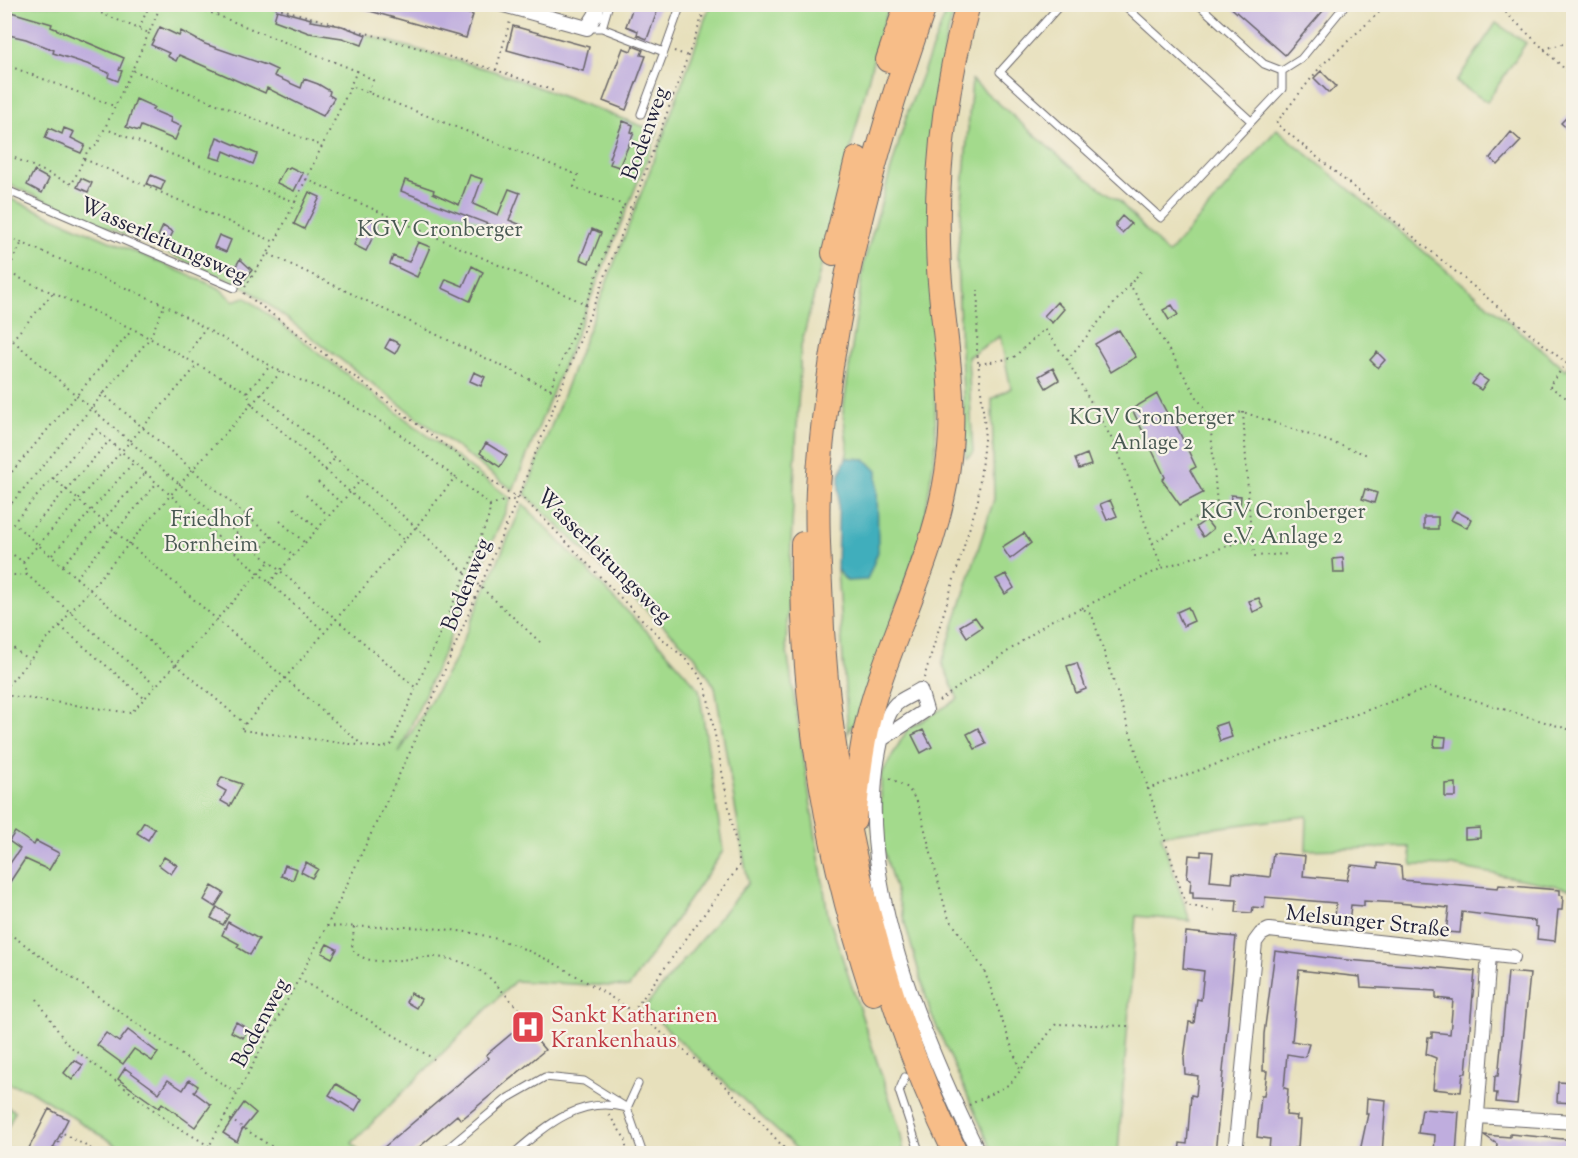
<svg xmlns="http://www.w3.org/2000/svg" width="1578" height="1158" viewBox="0 0 1578 1158" font-family="'Sorts Mill Goudy',serif">
<rect width="100%" height="100%" fill="#f7f3e8"/>
<filter id="ink" filterUnits="userSpaceOnUse"><feTurbulence type="fractalNoise" baseFrequency=".0167" numOctaves="2"/><feDisplacementMap in="SourceGraphic" scale="12" xChannelSelector="R" yChannelSelector="G"/><feConvolveMatrix kernelMatrix="1 2 1 2 8 2 1 2 1" color-interpolation-filters="sRGB"/></filter>
<filter id="wash" filterUnits="userSpaceOnUse"><feTurbulence type="fractalNoise" baseFrequency=".008" numOctaves="4" result="noise"/><feDisplacementMap in="SourceGraphic" scale="24" xChannelSelector="R" yChannelSelector="G"/><feGaussianBlur stdDeviation="1.35" result="paint"/><feColorMatrix in="noise" values="0 0 0 0 0 0 0 0 0 0 0 0 0 0 0 0 0 1.4 0 .05"/><feComposite in="paint" operator="in"/></filter>
<g filter="url(#wash)">
<rect width="100%" height="100%" fill="#e7e0bc"/>
<!-- green -->
<path fill="#a3da8c" stroke="#627e64" stroke-width="1.5" d="M 5,5 L 261,5 L 497,72 L 658,132 L 513,490 L 245,287 L 5,183 Z
M 710,5 L 890,5 L 880,33 L 801,346 L 786,645 L 828,915 L 900,1130 L 904,1153 L 801,1153 L 644,1008 L 748,883 L 715,687 L 695,656 L 525,494 L 662,139 Z
M 949,5 L 956,5 L 945,43 L 931,204 L 936,446 L 922,535 L 862,706 L 848,733 L 837,570 L 847,581 L 865,459 L 846,458 L 848,450 L 843,412 L 864,262 L 908,111 Z
M 1496,23 L 1526,43 L 1487,102 L 1456,82 Z
M 972,80 L 1071,167 L 1119,201 L 1168,254 L 1277,129 L 1566,370 L 1573,361 L 1573,889 L 1452,866 L 1412,865 L 1409,847 L 1306,850 L 1307,816 L 1161,835 L 1190,921 L 1136,916 L 1118,1153 L 993,1153 L 931,1014 L 881,840 L 881,775 L 907,730 L 958,699 L 942,663 L 994,499 L 992,399 L 1011,388 L 1000,336 L 968,357 L 973,454 L 966,458 L 957,260 Z
M 4,196 L 219,288 L 233,301 L 245,297 L 511,499 L 399,753 L 452,665 L 523,504 L 663,648 L 699,689 L 723,851 L 629,987 L 515,981 L 352,1143 L 361,1153 L 129,1153 L 28,1089 L 5,1083 Z
M 5,1106 L 15,1111 L 5,1133 L 4,1132 Z"/>
<!-- water -->
<path fill="#3faebc" stroke="#30687c" stroke-width="1.5" d="M 846,458 L 865,459 L 877,471 L 878,552 L 867,580 L 847,581 L 837,570 L 839,476 Z"/>
<g id="blocks">
<!-- building -->
<path fill="#bfadde" d="M 360,4 L 437,4 L 473,15 L 466,38 L 359,8 Z
M 634,4 L 660,4 L 647,39 L 637,35 L 638,31 L 626,26 Z
M 1227,4 L 1329,4 L 1285,55 Z
M 4,10 L 52,24 L 51,27 L 124,58 L 119,70 L 122,71 L 118,81 L 108,77 L 109,73 L 90,65 L 53,53 L 54,50 L 26,39 L 4,34 Z
M 277,10 L 311,19 L 310,21 L 342,26 L 366,35 L 362,45 L 342,38 L 309,33 L 274,20 Z
M 513,26 L 589,47 L 583,71 L 507,50 Z
M 160,27 L 179,36 L 181,31 L 205,44 L 266,65 L 277,70 L 274,76 L 301,88 L 304,79 L 318,84 L 330,91 L 329,95 L 334,98 L 323,116 L 267,88 L 265,93 L 179,55 L 176,61 L 167,56 L 169,53 L 151,45 Z
M 633,46 L 643,50 L 641,55 L 646,56 L 626,110 L 603,101 L 623,48 L 631,51 Z
M 1321,71 L 1336,86 L 1329,93 L 1314,78 Z
M 136,99 L 154,107 L 152,110 L 171,118 L 170,122 L 181,126 L 175,140 L 141,126 L 139,131 L 126,127 Z
M 1574,110 L 1574,135 L 1561,123 Z
M 623,121 L 633,125 L 631,132 L 634,133 L 619,167 L 610,164 L 612,159 L 609,158 Z
M 49,128 L 62,134 L 64,128 L 74,132 L 71,138 L 85,145 L 81,153 L 45,138 Z
M 1511,132 L 1521,141 L 1498,165 L 1490,158 Z
M 217,137 L 257,154 L 253,164 L 224,151 L 221,160 L 210,157 Z
M 290,167 L 303,173 L 294,191 L 277,183 L 285,168 L 289,169 Z
M 34,171 L 49,179 L 42,193 L 27,185 Z
M 151,175 L 165,181 L 161,190 L 147,184 Z
M 470,175 L 482,179 L 473,204 L 498,215 L 509,189 L 520,193 L 509,220 L 521,225 L 517,235 L 401,191 L 405,180 L 434,190 L 433,193 L 459,205 Z
M 81,178 L 92,183 L 88,192 L 77,187 Z
M 309,192 L 320,197 L 304,229 L 294,224 Z
M 1122,216 L 1131,224 L 1122,233 L 1116,227 L 1116,223 Z
M 366,218 L 379,224 L 366,251 L 354,245 Z
M 163,226 L 173,232 L 168,242 L 158,237 Z
M 592,229 L 601,233 L 589,263 L 580,259 Z
M 219,235 L 231,240 L 226,252 L 214,247 Z
M 418,242 L 430,247 L 417,277 L 390,264 L 393,256 L 409,262 Z
M 240,259 L 252,270 L 245,279 L 235,268 Z
M 472,266 L 483,272 L 470,301 L 442,288 L 446,279 L 463,286 Z
M 1057,302 L 1064,309 L 1052,323 L 1044,316 Z
M 1172,305 L 1178,315 L 1169,320 L 1163,310 Z
M 1119,330 L 1136,357 L 1111,372 L 1095,344 Z
M 390,339 L 400,344 L 395,354 L 385,348 Z
M 1377,352 L 1385,360 L 1378,368 L 1370,360 Z
M 1053,368 L 1059,380 L 1046,388 L 1039,376 Z
M 474,372 L 485,377 L 481,386 L 470,381 Z
M 1479,375 L 1488,381 L 1481,390 L 1472,384 Z
M 1157,394 L 1169,417 L 1171,415 L 1196,467 L 1190,470 L 1203,493 L 1180,505 L 1162,480 L 1165,477 L 1132,409 Z
M 486,443 L 507,456 L 500,467 L 480,453 Z
M 1087,454 L 1091,465 L 1079,469 L 1075,459 Z
M 1365,489 L 1377,493 L 1374,503 L 1362,499 Z
M 1231,495 L 1241,496 L 1240,508 L 1230,508 Z
M 1110,500 L 1117,516 L 1107,520 L 1100,504 Z
M 1456,511 L 1471,519 L 1467,528 L 1451,520 Z
M 1424,517 L 1438,517 L 1438,529 L 1424,529 Z
M 1206,520 L 1213,529 L 1203,537 L 1196,527 Z
M 1024,533 L 1031,543 L 1010,559 L 1002,547 Z
M 1343,558 L 1344,573 L 1334,573 L 1333,559 Z
M 1006,574 L 1014,588 L 1005,594 L 996,579 Z
M 1259,598 L 1263,608 L 1253,612 L 1249,601 Z
M 1188,607 L 1194,621 L 1183,626 L 1177,612 Z
M 975,617 L 982,627 L 967,637 L 960,626 Z
M 1077,663 L 1086,689 L 1076,693 L 1067,666 Z
M 1227,722 L 1232,737 L 1220,741 L 1215,726 Z
M 978,728 L 986,744 L 975,749 L 967,734 Z
M 923,730 L 932,747 L 921,753 L 912,735 Z
M 1435,736 L 1446,737 L 1445,747 L 1434,747 Z
M 222,777 L 242,784 L 230,806 L 221,801 L 226,791 L 217,786 Z
M 1456,783 L 1456,797 L 1445,797 L 1445,784 Z
M 144,822 L 155,829 L 148,840 L 137,833 Z
M 1480,828 L 1480,838 L 1465,839 L 1465,829 Z
M 15,832 L 34,845 L 36,841 L 59,853 L 49,870 L 25,859 L 4,891 L 4,872 L 20,849 L 9,841 Z
M 1201,851 L 1213,852 L 1210,881 L 1232,883 L 1233,873 L 1270,877 L 1273,853 L 1305,856 L 1303,876 L 1347,880 L 1351,865 L 1378,868 L 1378,863 L 1401,866 L 1402,880 L 1498,888 L 1499,885 L 1560,890 L 1560,895 L 1563,896 L 1562,910 L 1558,910 L 1555,941 L 1537,939 L 1538,927 L 1535,926 L 1535,921 L 1462,912 L 1460,933 L 1446,932 L 1449,908 L 1398,903 L 1364,901 L 1364,906 L 1351,905 L 1349,923 L 1335,922 L 1336,903 L 1265,897 L 1264,908 L 1253,907 L 1252,913 L 1236,912 L 1237,900 L 1193,898 L 1193,892 L 1190,892 L 1191,879 L 1187,878 L 1189,855 L 1201,856 Z
M 164,857 L 177,865 L 171,874 L 159,865 Z
M 306,862 L 318,869 L 312,878 L 301,872 Z
M 285,865 L 297,869 L 293,880 L 281,876 Z
M 212,886 L 224,893 L 215,907 L 204,900 Z
M 217,907 L 229,915 L 223,925 L 211,918 Z
M 228,922 L 259,939 L 250,955 L 237,947 L 239,944 L 222,935 Z
M 1186,932 L 1236,937 L 1215,1154 L 1179,1154 L 1180,1143 L 1187,1144 L 1191,1095 L 1196,1096 L 1198,1076 L 1185,1074 L 1184,1058 L 1189,1022 L 1194,1023 L 1197,999 L 1201,1000 L 1204,971 L 1183,968 Z
M 327,944 L 337,949 L 332,958 L 322,953 Z
M 1275,951 L 1336,959 L 1475,971 L 1466,1073 L 1463,1073 L 1461,1092 L 1433,1089 L 1436,1058 L 1426,1054 L 1428,1037 L 1432,1037 L 1432,1032 L 1450,1034 L 1453,1000 L 1436,998 L 1436,991 L 1361,987 L 1360,977 L 1299,970 L 1292,1041 L 1309,1044 L 1305,1057 L 1287,1054 L 1284,1088 L 1288,1089 L 1286,1115 L 1297,1116 L 1296,1120 L 1300,1120 L 1298,1148 L 1294,1148 L 1293,1152 L 1269,1150 L 1270,1139 L 1257,1137 L 1261,1096 L 1264,1096 L 1267,1071 L 1263,1071 L 1264,1034 Z
M 1508,972 L 1530,974 L 1517,1104 L 1496,1102 L 1497,1093 L 1494,1093 L 1495,1076 L 1498,1076 L 1499,1068 Z
M 411,993 L 421,999 L 416,1008 L 406,1002 Z
M 236,1022 L 248,1029 L 243,1038 L 231,1032 Z
M 523,1024 L 545,1050 L 461,1120 L 457,1115 L 411,1154 L 376,1154 L 489,1058 L 486,1055 Z
M 128,1030 L 158,1053 L 152,1061 L 134,1049 L 123,1064 L 97,1045 L 106,1033 L 119,1042 Z
M 74,1060 L 83,1065 L 72,1080 L 64,1073 Z
M 125,1068 L 159,1093 L 168,1080 L 183,1090 L 189,1080 L 198,1086 L 194,1092 L 211,1105 L 195,1127 L 162,1103 L 159,1108 L 118,1079 Z
M 1558,1082 L 1574,1083 L 1574,1103 L 1557,1102 Z
M 336,1084 L 362,1099 L 355,1111 L 329,1095 Z
M 1367,1098 L 1386,1100 L 1382,1154 L 1360,1151 L 1368,1114 L 1366,1114 Z
M 244,1103 L 256,1113 L 242,1130 L 237,1142 L 223,1133 Z
M 49,1109 L 68,1119 L 50,1154 L 26,1154 Z
M 1422,1109 L 1459,1112 L 1456,1154 L 1434,1154 L 1435,1135 L 1418,1133 Z
M 1510,1134 L 1574,1140 L 1574,1154 L 1522,1149 L 1522,1154 L 1496,1154 L 1497,1144 L 1484,1135 L 1510,1137 Z"/>
</g>
</g>
<g filter="url(#ink)">
<use href="#blocks" fill-opacity="0" stroke="#676468" stroke-width="1.5"/>
<g fill="none" stroke-linecap="round" stroke-linejoin="round">
<defs>
<path id="service" d="M 1061,4 L 1000,72 L 1161,218 L 1282,89 L 1282,71
M 1123,4 L 1250,120
M 1198,4 L 1264,64 L 1282,71 L 1301,59 L 1346,4
M 587,28 L 602,28 L 664,52 L 681,4
M 602,28 L 609,4
M 641,114 L 664,52
M 4,189 L 235,288
M 905,1077 L 899,1091 L 920,1154
M 638,1084 L 627,1108 L 643,1154
M 441,1154 L 508,1098 L 545,1077 L 584,1081 L 627,1108 C 580,1095 546,1126 513,1154"/>
<path id="minor" d="M 500,4 L 587,28 L 596,14 L 597,4
M 882,739 L 926,710 L 920,690 C 912,695 902,699 896,704 C 885,715 882,737 879,751 C 854,880 923,1039 979,1154
M 1477,1116 L 1574,1122
M 1235,1154 L 1255,942 L 1261,934 L 1269,930 L 1513,957
M 1474,1154 L 1489,955"/>
<path id="motorway" d="M 925,4 C 871,157 831,311 819,473 C 816,510 818,548 820,586 C 823,686 836,782 860,880 C 884,978 911,1062 956,1154
M 888,60 L 907,4
M 834,253 L 857,159
M 803,544 C 801,696 826,849 873,993
M 854,820 C 858,777 862,736 875,695 C 900,616 940,542 949,458 C 957,396 943,331 939,269 C 934,179 944,91 968,4"/>
</defs>
<!-- service casing -->
<use href="#service" stroke="#676468" stroke-width="9"/>
<!-- minor casing -->
<use href="#minor" stroke="#676468" stroke-width="16"/>
<!-- motorway casing -->
<use href="#motorway" stroke="#676468" stroke-width="26"/>
<!-- path -->
<path stroke="#676468" stroke-width="2" stroke-dasharray="1.5 4.5" stroke-linecap="butt" d="M 79,4 L 149,33 L 160,7 L 155,4
M 189,4 L 357,71 L 351,84
M 264,4 L 496,70 L 557,92
M 1388,4 L 1321,66 L 1276,123 L 1566,363
M 1497,4 L 1574,78
M 139,28 L 150,4
M 149,33 L 132,70 L 322,146
M 1544,49 L 1574,41
M 674,51 L 688,56
M 4,64 L 114,106
M 496,70 L 510,21
M 357,71 L 373,80 L 368,93
M 4,153 L 72,184 L 87,152 L 97,145 L 132,70
M 84,159 L 275,242 L 295,202 L 106,129
M 306,179 L 586,304 L 623,206
M 295,202 L 351,86 L 578,175 L 574,187 L 632,208
M 4,235 L 165,305 L 281,372 L 336,395 L 393,429 L 490,505 L 511,499 L 515,501
M 269,254 L 558,393
M 4,271 L 133,329 L 247,392 L 251,404 L 404,540
M 4,278 L 22,242
M 1129,283 L 1210,419 L 1217,505 L 1153,543
M 245,287 L 275,242
M 244,293 L 508,493 L 523,498 C 568,543 612,590 657,634 C 676,652 695,663 706,688 L 740,865 L 634,1010
M 4,333 L 415,687
M 4,349 L 54,292
M 189,353 L 205,328
M 1574,353 L 1549,386 L 1574,403
M 1067,360 L 1142,270
M 979,364 L 1013,358 L 1044,329 L 1067,360 L 1117,448 L 1162,568
M 550,389 L 586,304
M 247,392 L 270,366
M 102,393 L 293,555
M 261,394 L 416,527 L 541,643
M 1243,412 L 1251,538 L 1255,556 L 1288,554
M 1210,419 L 1243,412 L 1368,455
M 325,470 L 335,458
M 456,476 L 416,527 L 240,730 L 382,748 L 391,745 L 466,574 L 489,516 L 490,505
M 53,478 L 360,743
M 4,481 L 132,330
M 318,482 L 340,502
M 306,495 L 328,515
M 294,508 L 317,528
M 4,512 L 150,338 L 164,306
M 280,521 L 304,542
M 26,535 L 109,441
M 4,548 L 23,562 L 27,575 L 155,685
M 259,551 L 272,536
M 52,555 L 133,463
M 23,562 L 198,365
M 63,565 L 145,473
M 4,568 L 13,575 L 27,575
M 76,578 L 156,484
M 269,583 L 361,480
M 4,584 L 12,575
M 1082,608 L 1162,568 L 1251,538
M 60,626 L 144,698
M 4,641 L 30,661
M 924,678 L 978,500 L 985,429 L 977,351 L 978,290
M 4,690 L 192,470 L 281,372
M 4,695 L 131,713 L 270,561
M 939,701 L 1050,621 L 1082,608 L 1092,615 L 1186,905 L 1217,911
M 245,724 L 13,523 L 96,429 L 324,631
M 890,778 L 908,788 L 918,803 L 947,915 L 984,970 L 1020,1070
M 1147,789 L 1432,687 L 1574,731
M 327,926 C 377,928 427,924 477,934 C 516,942 552,961 585,981 C 663,1028 730,1084 789,1154
M 354,927 L 352,949 C 370,972 411,955 436,957 C 493,963 493,989 531,1019
M 4,930 L 237,1094
M 299,979 L 434,1059
M 37,999 L 66,1043 L 168,1121 L 209,1146
M 969,1105 L 1010,1084 L 1056,1024 L 1128,1026
M 4,1106 L 15,1111
M 609,1115 L 626,1140 L 626,1154
M 225,1116 L 283,1154
M 53,1154 L 63,1133 L 100,1154
M 205,1154 L 327,926 L 410,752 L 519,495 L 632,208 L 707,4
M 619,1154 L 626,1151"/>
<!-- service -->
<use href="#service" stroke="#fff" stroke-width="7"/>
<!-- minor -->
<use href="#minor" stroke="#fff" stroke-width="14"/>
<!-- motorway -->
<use href="#motorway" stroke="#f7bd88" stroke-width="24"/>
</g>
</g>
<!-- icons -->
<defs>
<symbol id="hospital-square" viewBox="-11 -11 22 22"><rect x="-9" y="-9" width="18" height="18" rx="4" fill="#e0444e" stroke="#f7f3e8"/><path d="M-5-5h3v3.5h4V-5h3V5h-3V1.5h-4V5h-3Z" fill="#fff"/></symbol>
</defs>
<g fill-rule="evenodd">
<use href="#hospital-square" x="509" y="1008" width="38" height="38"/>
</g>
<g text-anchor="middle" stroke-width="4.5" stroke-linejoin="round" paint-order="stroke">
<!-- street labels -->
<g font-size="22" fill="#22223b" stroke="#f7f3e8">
<text transform="translate(644 133) rotate(-70)" y="8">Bodenweg</text>
<text transform="translate(164 239) rotate(24)" y="8">Wasserleitungsweg</text>
<text transform="translate(605 555) rotate(45)" y="8">Wasserleitungsweg</text>
<text transform="translate(465 584) rotate(-68)" y="8">Bodenweg</text>
<text transform="translate(1368 920) rotate(6)" y="8">Melsunger Straße</text>
<text transform="translate(259 1022) rotate(-62)" y="8">Bodenweg</text>
</g>
<!-- park labels -->
<g font-size="22" fill="#495953" stroke="#f7f3e8">
<text x="440" y="236">KGV Cronberger</text>
<text x="1152" y="424">KGV Cronberger<tspan x="1152" dy="25">Anlage 2</tspan></text>
<text x="1283" y="518">KGV Cronberger<tspan x="1283" dy="25">e.V. Anlage 2</tspan></text>
<text x="211" y="526">Friedhof<tspan x="211" dy="25">Bornheim</tspan></text>
</g>
<!-- health labels -->
<g font-size="22" fill="#be3a42" stroke="#f7f3e8" text-anchor="start">
<text x="551" y="1022">Sankt Katharinen<tspan x="551" dy="25">Krankenhaus</tspan></text>
</g>
</g>
<!-- margin -->
<rect width="1578" height="1158" fill="none" stroke="#f7f3e8" stroke-width="24"/>
</svg>
